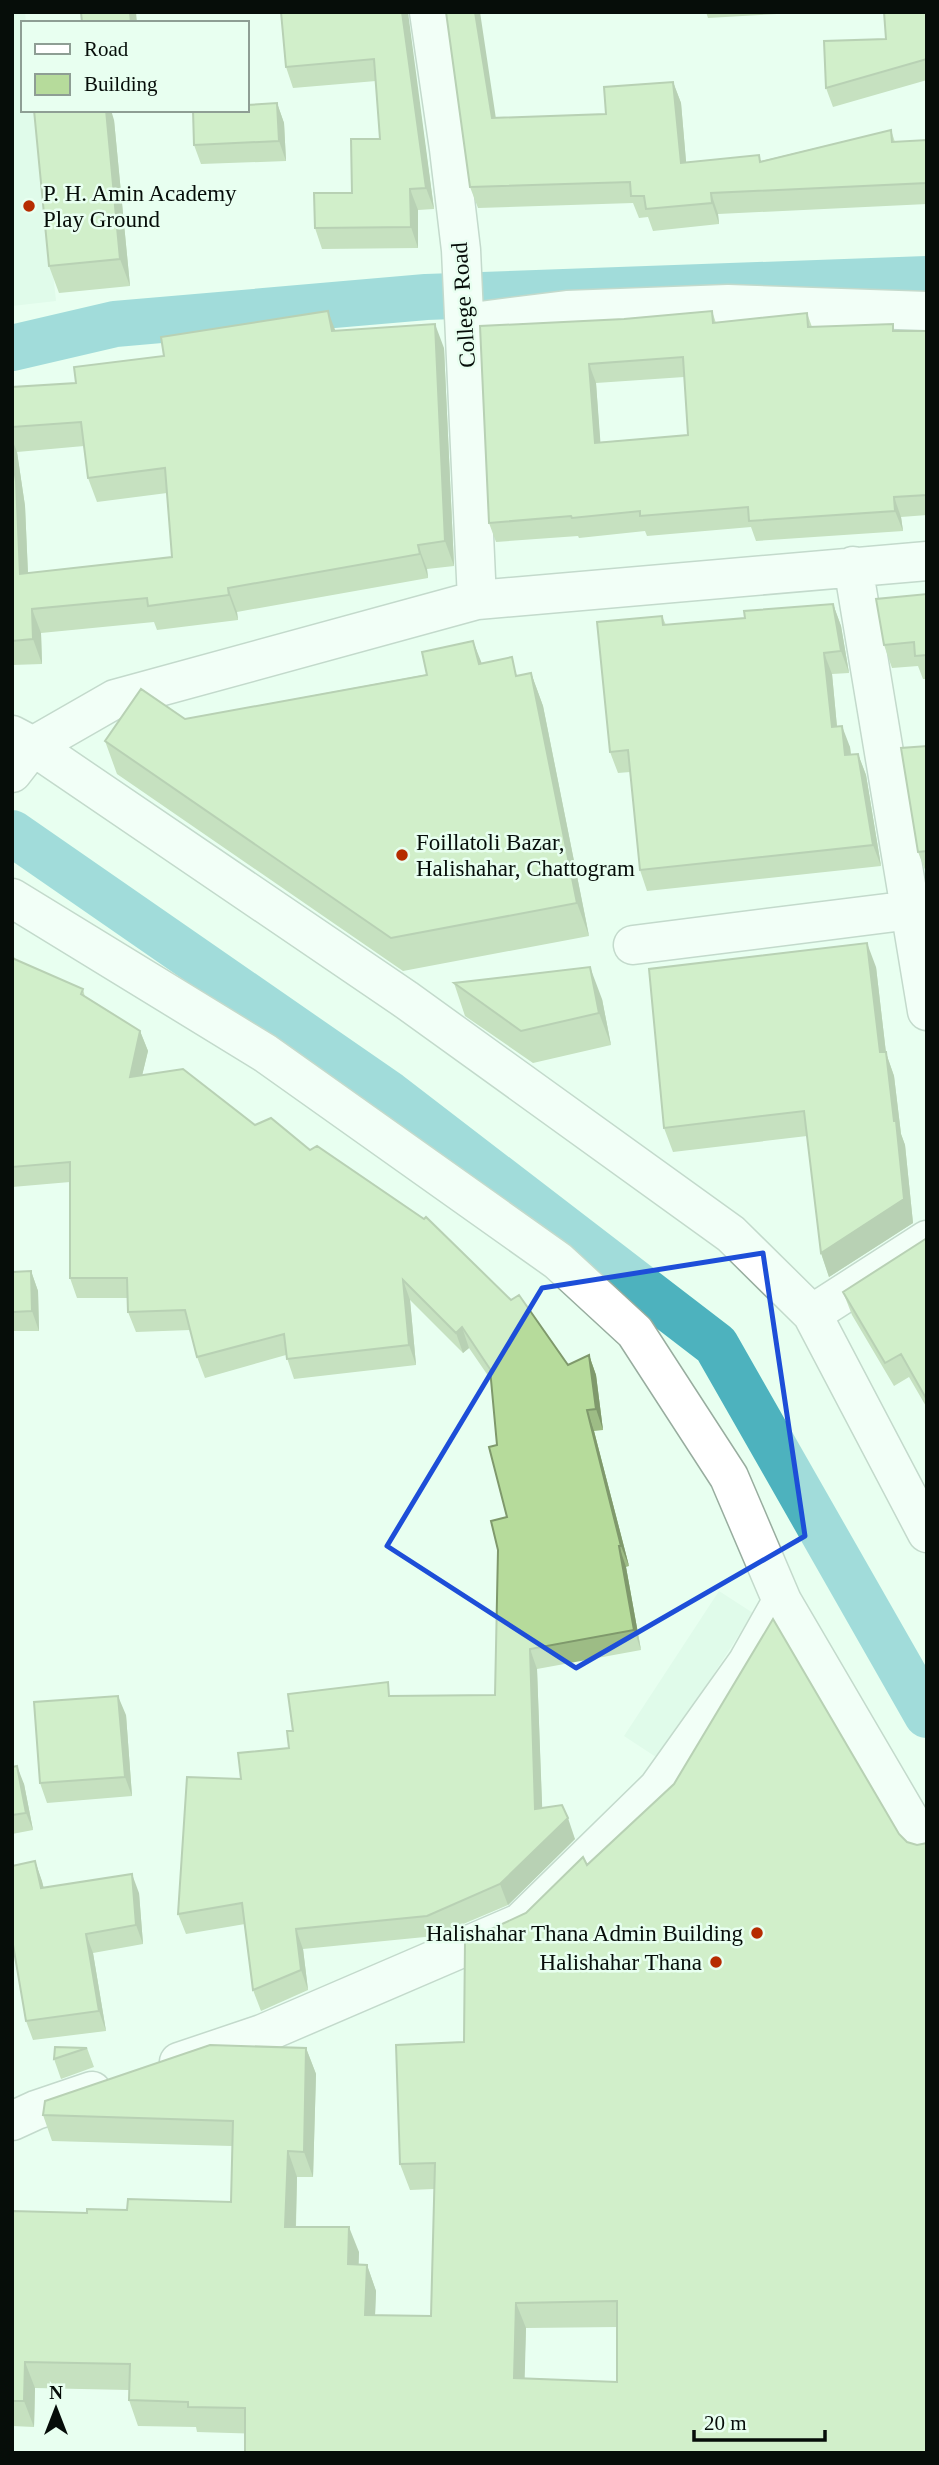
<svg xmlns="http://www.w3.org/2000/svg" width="939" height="2465" viewBox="0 0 939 2465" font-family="Georgia,serif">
<rect width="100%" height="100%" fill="#e8fff0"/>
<!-- built -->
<path fill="#d8f5e2" d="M 12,12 L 25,12 L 26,23 L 23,23 L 23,110 L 36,110 L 56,301 L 12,306 Z
M 719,1591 L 753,1613 L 659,1759 L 624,1736 Z"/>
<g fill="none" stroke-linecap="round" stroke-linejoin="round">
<!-- canal -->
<path stroke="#4db2be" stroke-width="46" d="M 12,348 L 115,324 L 426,297 L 927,279
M 12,833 L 389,1094 L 716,1345 L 927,1715"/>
<defs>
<path id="minor" d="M 429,12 L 449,149 L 461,250 L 477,600
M 465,323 L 567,310 L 728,304 L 927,311
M 853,566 L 927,1011
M 12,735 L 33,746 L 405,999 L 731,1234 L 812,1314 L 927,1533
M 12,773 L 33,746 L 115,699 L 477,600 L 927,561
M 12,898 L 265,1053 L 558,1261 L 635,1332 L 729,1477 L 782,1601 L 927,1849
M 633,945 L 927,908
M 812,1314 L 927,1240
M 179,2062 L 262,2034 L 520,1923 L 658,1788 L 747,1663 L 782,1601
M 12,2121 L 36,2110 L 92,2091"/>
</defs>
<!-- minor casing -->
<use href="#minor" stroke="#98ad9f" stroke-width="41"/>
<!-- minor -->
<use href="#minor" stroke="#fff" stroke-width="38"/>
</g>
<!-- wall -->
<path fill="#9dbc85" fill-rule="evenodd" d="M 706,12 L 777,12 L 777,14 L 708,18 Z
M 927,12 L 927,80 L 833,107 L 826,88 L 886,39 Z
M 407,15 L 434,209 L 418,210 L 418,248 L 322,249 L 315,228 L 352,193 L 380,139 L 376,81 L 293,88 L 286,67 Z
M 673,82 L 681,103 L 686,162 L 761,161 L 891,130 L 895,142 L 927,140 L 927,204 L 718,214 L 719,224 L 653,231 L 648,217 L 639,218 L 633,203 L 478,208 L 470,187 L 496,118 L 606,114 Z
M 277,103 L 284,123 L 286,161 L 201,164 L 194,145 Z
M 114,120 L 130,286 L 59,293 L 49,266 Z
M 712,311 L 716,323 L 807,313 L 812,327 L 895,331 L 927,331 L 927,515 L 901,517 L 903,531 L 756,541 L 751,527 L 647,536 L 645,531 L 579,538 L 578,536 L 496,542 L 489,523 L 480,326 L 624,319 ZM 684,377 L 688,435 L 600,442 L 596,383 Z
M 335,330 L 444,348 L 454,566 L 427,569 L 428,578 L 237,612 L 238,620 L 157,630 L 154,622 L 41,633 L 42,664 L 12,665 L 12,387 L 76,383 L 164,356 ZM 84,446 L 88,478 L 97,502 L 167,493 L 172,557 L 28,573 L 25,506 L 17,452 Z
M 927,594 L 927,679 L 923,679 L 918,666 L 892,668 L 884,645 Z
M 833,604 L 841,626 L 849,673 L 832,674 L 837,727 L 850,747 L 851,754 L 858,754 L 866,775 L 881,866 L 647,891 L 640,870 L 630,772 L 618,773 L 610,752 L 662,616 L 666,625 L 745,618 Z
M 482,664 L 518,676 L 531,673 L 543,706 L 589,936 L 403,971 L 117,774 L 105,741 L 185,719 Z
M 927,746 L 927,875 L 918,852 Z
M 12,952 L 15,959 L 83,989 L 85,997 L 140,1031 L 148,1051 L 142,1075 L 255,1125 L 568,1365 L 589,1355 L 596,1375 L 603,1430 L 594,1431 L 629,1566 L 626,1567 L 641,1650 L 537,1669 L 542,1808 L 575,1839 L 508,1905 L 435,1936 L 303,1949 L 308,1990 L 261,2011 L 253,1990 L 245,1924 L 186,1934 L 178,1914 L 241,1779 L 289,1748 L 293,1731 L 392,1696 L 495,1695 L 507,1517 L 497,1445 L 491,1380 L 469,1348 L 463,1353 L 410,1300 L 416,1365 L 294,1379 L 286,1355 L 205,1378 L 197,1357 L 190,1330 L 136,1332 L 128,1312 L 128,1298 L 77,1298 L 70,1278 L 70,1182 L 12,1187 Z
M 876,967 L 886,1053 L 894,1076 L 901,1134 L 905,1145 L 913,1223 L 829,1277 L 821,1253 L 807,1136 L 673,1152 L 664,1128 Z
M 454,983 L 602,999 L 611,1045 L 533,1063 L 465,1016 Z
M 927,1238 L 927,1408 L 909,1377 L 894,1386 L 852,1315 L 843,1292 Z
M 31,1271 L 38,1291 L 39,1331 L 12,1331 L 12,1272 Z
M 126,1715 L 132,1796 L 47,1803 L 40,1783 Z
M 12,1767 L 24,1784 L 33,1830 L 12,1834 Z
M 899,1834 L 907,1842 L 917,1845 L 927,2453 L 197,2432 L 196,2427 L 138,2426 L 129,2400 L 129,2390 L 35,2388 L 34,2427 L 12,2426 L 12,2211 L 87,2213 L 231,2202 L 232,2146 L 52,2141 L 43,2115 L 306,2048 L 316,2074 L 313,2177 L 297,2177 L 296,2227 L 359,2252 L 358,2265 L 367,2265 L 376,2291 L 375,2315 L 431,2316 L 434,2189 L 410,2190 L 400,2164 L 464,2042 L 526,1913 L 587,1865 ZM 617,2327 L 617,2382 L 524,2378 L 526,2328 Z
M 35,1861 L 44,1888 L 139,1893 L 143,1944 L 93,1953 L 106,2031 L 33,2040 L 26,2021 L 15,1954 L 12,1954 L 12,1866 Z
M 87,2048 L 94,2067 L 61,2079 L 54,2059 Z"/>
<!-- shaded-wall -->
<path fill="#7f996c" d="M 130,12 L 136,12 L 137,23 L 131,23 Z
M 402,12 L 408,12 L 434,209 L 426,188 Z
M 475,12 L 480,12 L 499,139 L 492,118 Z
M 673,82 L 681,103 L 688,184 L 681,163 Z
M 277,103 L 284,123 L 286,161 L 279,141 Z
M 106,110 L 111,110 L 114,120 L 130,286 L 120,259 Z
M 410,189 L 418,210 L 418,248 L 411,227 Z
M 711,193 L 718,214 L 719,224 L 712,203 Z
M 328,311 L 337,335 L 332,331 Z
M 435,324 L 444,348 L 454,566 L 445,541 Z
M 589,364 L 596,383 L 602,463 L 595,443 Z
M 12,439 L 17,452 L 25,506 L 29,598 L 20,574 L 12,456 Z
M 894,497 L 901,517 L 903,531 L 895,511 Z
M 418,545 L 427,569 L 428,578 L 420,554 Z
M 228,588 L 237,612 L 238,620 L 229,595 Z
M 833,604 L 841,626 L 849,673 L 841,651 Z
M 32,609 L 41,633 L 42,664 L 33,639 Z
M 473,641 L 486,674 L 479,664 Z
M 824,653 L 832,674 L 839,748 L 832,727 Z
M 531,673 L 543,706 L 589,936 L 577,903 Z
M 842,726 L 850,747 L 853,776 L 845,755 Z
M 858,754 L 866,775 L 881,866 L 873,845 Z
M 867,943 L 876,967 L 886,1053 L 894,1076 L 901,1134 L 905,1145 L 913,1223 L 829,1277 L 821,1253 L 880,1052 Z
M 590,967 L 602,999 L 611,1045 L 599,1013 Z
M 140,1031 L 148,1051 L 137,1097 L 130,1077 Z
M 31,1271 L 38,1291 L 39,1331 L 32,1311 Z
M 403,1280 L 410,1300 L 416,1365 L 409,1345 Z
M 462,1327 L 469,1348 L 463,1353 L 456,1333 Z
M 589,1355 L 596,1375 L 603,1430 L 596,1409 Z
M 587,1410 L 594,1431 L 629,1566 L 621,1546 Z
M 619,1546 L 626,1567 L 641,1650 L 634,1630 Z
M 530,1649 L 537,1669 L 543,1829 L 535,1809 Z
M 118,1696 L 126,1715 L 132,1796 L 125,1777 Z
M 17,1766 L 24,1784 L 33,1830 L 26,1813 Z
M 568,1818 L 575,1839 L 508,1905 L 500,1884 Z
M 35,1861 L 42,1881 L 48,1908 L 41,1888 Z
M 132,1874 L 139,1893 L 143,1944 L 136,1925 Z
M 296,1929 L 303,1949 L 308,1990 L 301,1970 Z
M 86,1934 L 93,1953 L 106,2031 L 99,2011 Z
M 306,2048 L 316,2074 L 313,2177 L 304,2152 Z
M 288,2151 L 297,2177 L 295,2252 L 285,2227 Z
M 349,2227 L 359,2252 L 358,2290 L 348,2264 Z
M 367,2265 L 376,2291 L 374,2341 L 365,2315 Z
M 516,2303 L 526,2328 L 524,2404 L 514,2378 Z
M 25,2362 L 35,2388 L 34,2427 L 24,2401 Z"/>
<!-- building -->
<path fill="#b6db9b" stroke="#7f996c" stroke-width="2" fill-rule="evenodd" d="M 81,12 L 130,12 L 131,23 L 82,23 Z
M 281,12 L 402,12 L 426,188 L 410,189 L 411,227 L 315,228 L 314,193 L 352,193 L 351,139 L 380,139 L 374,59 L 286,67 Z
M 446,12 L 475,12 L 492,118 L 606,114 L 604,87 L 673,82 L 681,163 L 759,155 L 760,162 L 891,130 L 892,142 L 927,140 L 927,183 L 711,193 L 712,203 L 646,209 L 644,196 L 631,196 L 630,182 L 470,187 Z
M 884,12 L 927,12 L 927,59 L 826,88 L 824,41 L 886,39 Z
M 277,103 L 279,141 L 194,145 L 193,110 L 247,110 L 247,105 Z
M 34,110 L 106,110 L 120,259 L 49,266 Z
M 328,311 L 332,331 L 435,324 L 445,541 L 418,545 L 420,554 L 228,588 L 229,595 L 148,606 L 147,598 L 32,609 L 33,639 L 12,641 L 12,456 L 16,481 L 20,574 L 172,557 L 165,468 L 88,478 L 81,422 L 12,427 L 12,387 L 76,383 L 74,367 L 164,356 L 161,337 Z
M 712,311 L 713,323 L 807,313 L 808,327 L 893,324 L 893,331 L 927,331 L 927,495 L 894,497 L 895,511 L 749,521 L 748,507 L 640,516 L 640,511 L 572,518 L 571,516 L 489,523 L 480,326 L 624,319 ZM 683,357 L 688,435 L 595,443 L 589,364 Z
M 927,594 L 927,655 L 915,656 L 914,642 L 884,645 L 876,599 Z
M 833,604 L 841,651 L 824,653 L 832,727 L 842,726 L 845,755 L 858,754 L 873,845 L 640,870 L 628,750 L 610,752 L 597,622 L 662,616 L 663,625 L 745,618 L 744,611 Z
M 473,641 L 479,664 L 512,657 L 516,676 L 531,673 L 577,903 L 391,938 L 105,741 L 141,689 L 185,719 L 427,675 L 422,652 Z
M 927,746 L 927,851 L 918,852 L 901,748 Z
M 867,943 L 880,1052 L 886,1052 L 894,1121 L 896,1121 L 904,1199 L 821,1253 L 804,1111 L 664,1128 L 649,969 Z
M 12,958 L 83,989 L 81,994 L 140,1031 L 130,1077 L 183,1069 L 255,1125 L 271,1118 L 310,1150 L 317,1146 L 424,1219 L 426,1217 L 511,1300 L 519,1295 L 568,1365 L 589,1355 L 596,1409 L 587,1410 L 621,1546 L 619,1546 L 634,1630 L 530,1649 L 535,1809 L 562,1805 L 568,1818 L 500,1884 L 427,1916 L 296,1929 L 301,1970 L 253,1990 L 242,1903 L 178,1914 L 187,1777 L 241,1779 L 238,1753 L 289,1748 L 287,1731 L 293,1731 L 288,1694 L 388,1682 L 389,1696 L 495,1695 L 498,1550 L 491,1521 L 507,1517 L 489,1447 L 497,1445 L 490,1369 L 462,1327 L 456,1333 L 403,1280 L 409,1345 L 287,1359 L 284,1334 L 197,1357 L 185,1310 L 128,1312 L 127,1278 L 70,1278 L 70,1162 L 12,1167 Z
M 590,967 L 599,1013 L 521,1031 L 454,983 Z
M 927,1238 L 927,1400 L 901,1354 L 885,1363 L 843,1292 Z
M 31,1271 L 32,1311 L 12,1312 L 12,1272 Z
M 773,1619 L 899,1834 L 907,1842 L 917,1845 L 927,1843 L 927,2453 L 245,2453 L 245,2408 L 188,2407 L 188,2402 L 129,2400 L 130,2364 L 25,2362 L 24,2401 L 12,2401 L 12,2211 L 87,2213 L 87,2209 L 127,2210 L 128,2199 L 231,2202 L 233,2121 L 43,2115 L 45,2101 L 210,2045 L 306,2048 L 304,2152 L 288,2151 L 285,2227 L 349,2227 L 348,2264 L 367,2265 L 365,2315 L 431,2316 L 435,2163 L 400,2164 L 396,2045 L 464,2042 L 465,1941 L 526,1913 L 583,1857 L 587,1865 L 674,1784 ZM 617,2301 L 617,2382 L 514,2378 L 516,2303 Z
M 118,1696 L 125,1777 L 40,1783 L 34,1702 Z
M 17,1766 L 26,1813 L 12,1815 L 12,1767 Z
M 35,1861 L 41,1888 L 132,1874 L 136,1925 L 86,1934 L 99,2011 L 26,2021 L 12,1939 L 12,1866 Z
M 55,2047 L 87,2048 L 54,2059 Z"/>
<!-- marked area -->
<path d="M0 0H939V2465H0ZM 763,1253 L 805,1536 L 576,1668 L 387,1546 L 542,1288 Z" fill="#e8fff0" fill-opacity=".55" fill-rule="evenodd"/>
<path fill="none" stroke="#1d4ed8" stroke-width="5" stroke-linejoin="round" d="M 763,1253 L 805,1536 L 576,1668 L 387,1546 L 542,1288 Z"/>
<!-- markers -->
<g fill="#b62c00" stroke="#e8fff0" stroke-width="2.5">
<circle cx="29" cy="206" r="7"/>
<circle cx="402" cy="855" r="7"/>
<circle cx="757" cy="1933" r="7"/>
<circle cx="716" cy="1962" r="7"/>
</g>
<g text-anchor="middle" stroke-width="5" stroke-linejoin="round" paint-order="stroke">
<!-- poi labels -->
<g font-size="23" fill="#060d09" stroke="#e8fff0" text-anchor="start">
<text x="43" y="201">P. H. Amin Academy<tspan x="43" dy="26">Play Ground</tspan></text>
<text x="416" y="850">Foillatoli Bazar,<tspan x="416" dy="26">Halishahar, Chattogram</tspan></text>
<text x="743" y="1941" text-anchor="end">Halishahar Thana Admin Building</text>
<text x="702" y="1970" text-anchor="end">Halishahar Thana</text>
</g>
<!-- street labels -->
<g font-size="23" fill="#060d09" stroke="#e8fff0">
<text transform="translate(463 305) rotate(-94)" y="8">College Road</text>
</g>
</g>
<!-- border -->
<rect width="939" height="2465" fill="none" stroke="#060d09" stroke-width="28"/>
<!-- legend -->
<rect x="21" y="21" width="228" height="91" fill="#e8fff0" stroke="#8e9e94" stroke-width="2"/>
<rect x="35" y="44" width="35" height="10" fill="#ffffff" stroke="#8e9e94" stroke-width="2"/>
<text x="84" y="56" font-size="21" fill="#060d09">Road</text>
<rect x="35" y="74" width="35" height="21" fill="#b6db9b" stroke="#8e9e94" stroke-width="2"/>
<text x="84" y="91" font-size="21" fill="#060d09">Building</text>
<!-- north arrow -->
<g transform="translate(56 2409)" stroke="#e8fff0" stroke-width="5" paint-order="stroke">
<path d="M0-5L12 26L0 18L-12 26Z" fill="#060d09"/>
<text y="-10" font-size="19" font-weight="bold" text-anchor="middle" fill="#060d09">N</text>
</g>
<!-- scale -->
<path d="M694 2430v10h131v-10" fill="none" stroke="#060d09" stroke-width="3.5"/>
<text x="704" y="2430" font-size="21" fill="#060d09" stroke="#e8fff0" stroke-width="5" paint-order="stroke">20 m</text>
</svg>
